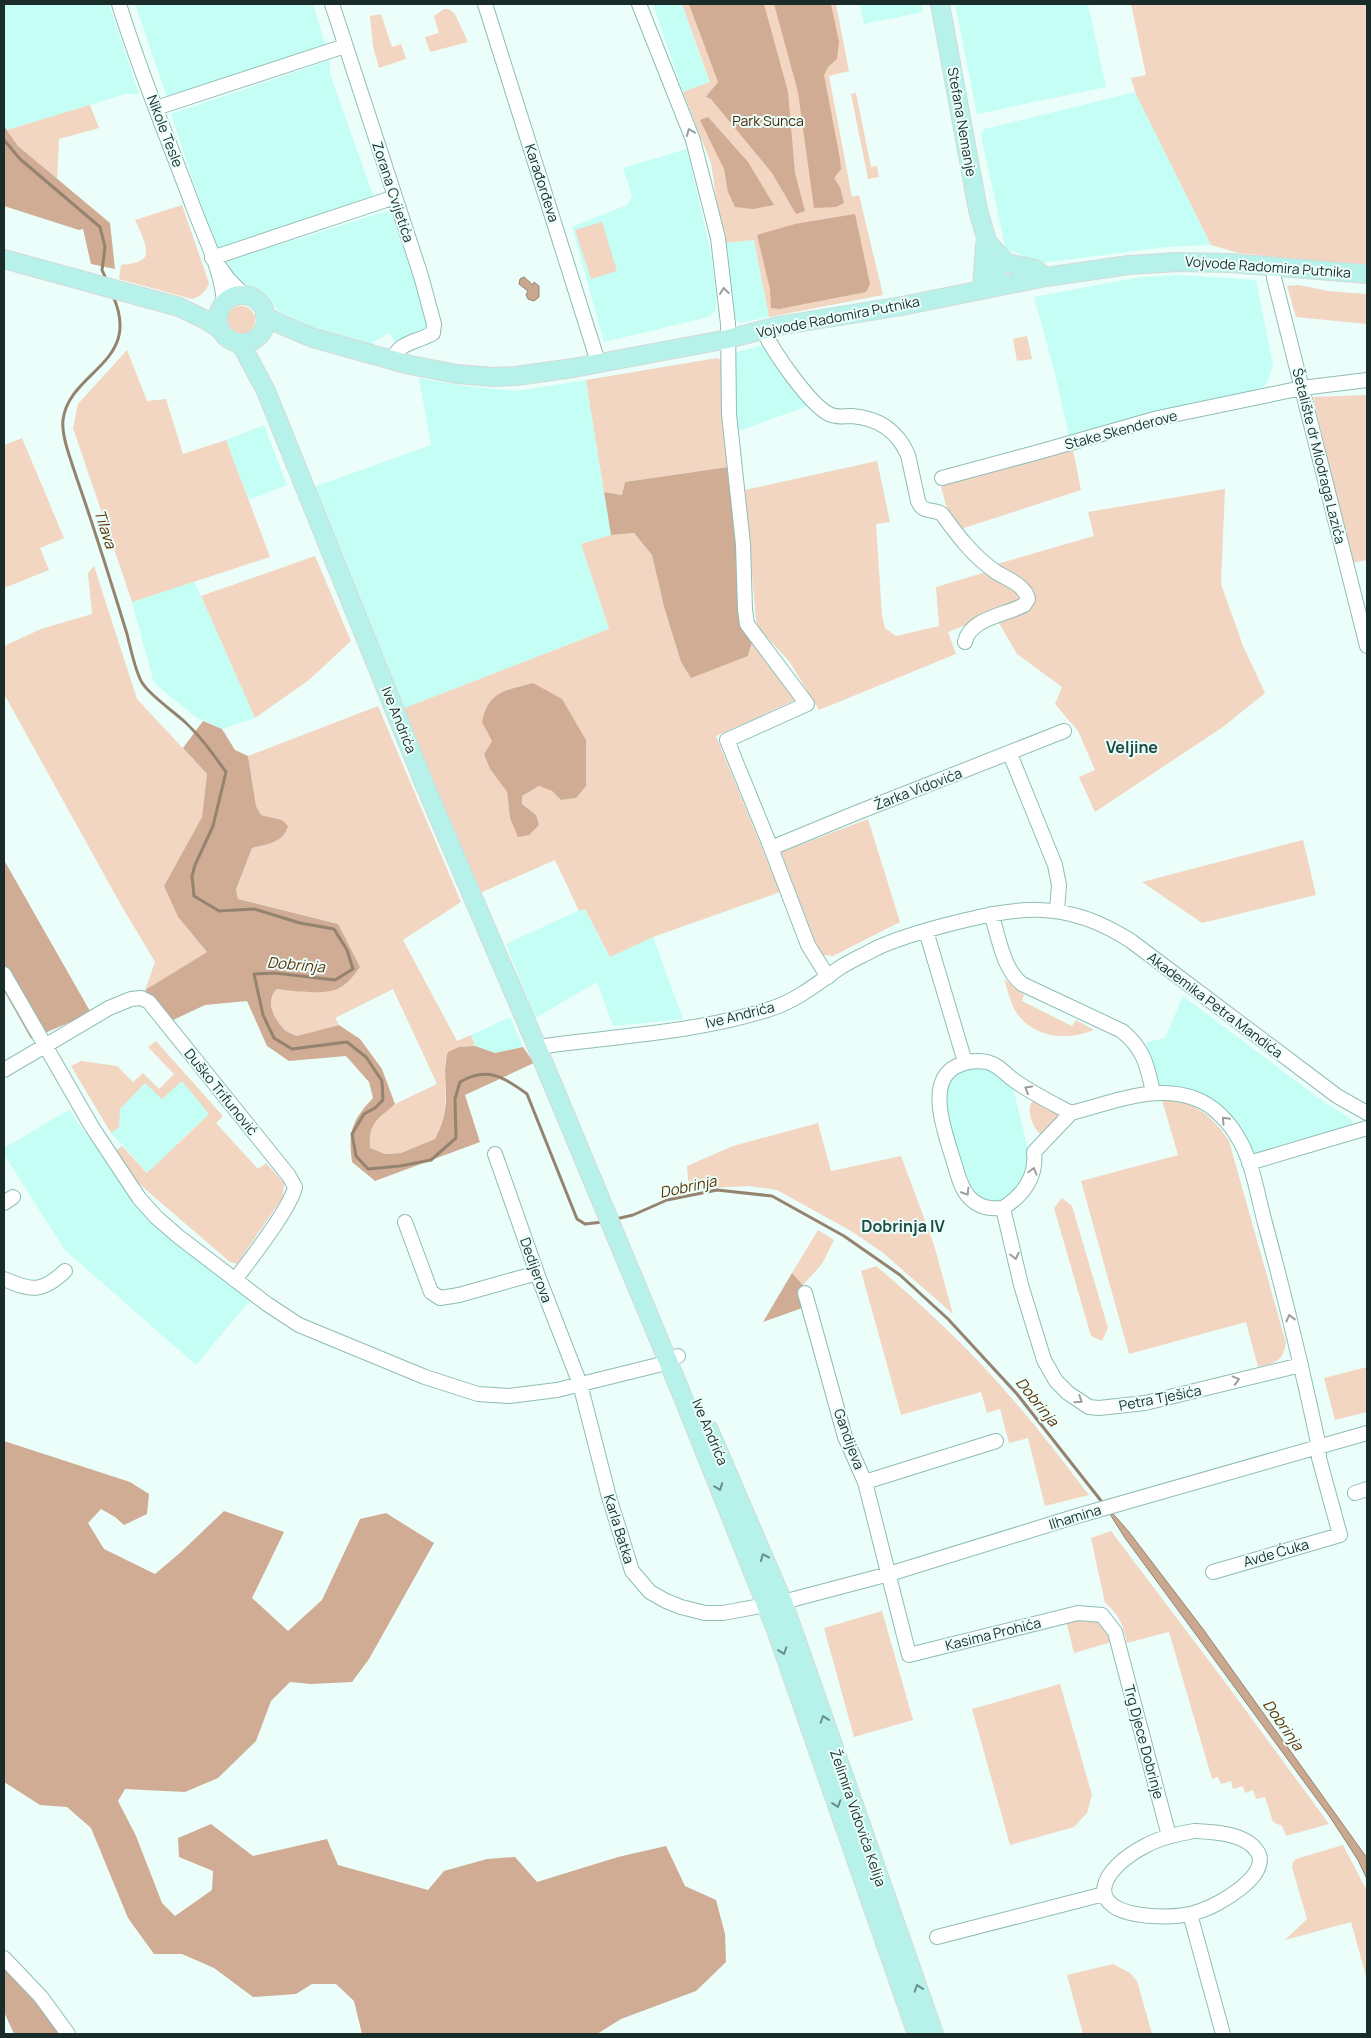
<svg xmlns="http://www.w3.org/2000/svg" width="1371" height="2038" viewBox="0 0 1371 2038" font-family="Manrope,sans-serif">
<rect width="100%" height="100%" fill="#ebfefa"/>
<!-- built -->
<path fill="#c4fef5" d="M 4,4 L 109,4 L 139,94 L 126,94 L 7,130 L 4,126 Z
M 135,4 L 313,4 L 326,47 L 167,97 Z
M 653,4 L 682,4 L 710,83 L 683,92 Z
M 860,4 L 921,4 L 923,12 L 864,24 Z
M 955,4 L 1088,4 L 1106,87 L 977,114 Z
M 330,60 L 330,74 L 374,198 L 216,250 L 171,114 Z
M 1135,92 L 1211,245 L 1166,247 L 1041,263 L 1010,251 L 1005,246 L 981,135 L 984,129 Z
M 687,149 L 711,254 L 716,294 L 716,309 L 709,317 L 604,342 L 572,227 L 627,205 L 632,196 L 623,168 Z
M 387,211 L 391,213 L 430,326 L 426,332 L 395,344 L 390,333 L 373,342 L 375,347 L 299,325 L 283,316 L 261,291 L 246,285 L 234,275 L 227,261 Z
M 754,240 L 769,317 L 740,323 L 736,320 L 723,243 Z
M 1178,275 L 1256,280 L 1273,365 L 1268,381 L 1261,390 L 1069,437 L 1055,373 L 1034,297 L 1135,278 Z
M 764,345 L 810,405 L 736,432 L 733,353 Z
M 419,378 L 465,386 L 518,391 L 586,380 L 611,535 L 581,544 L 609,629 L 402,709 L 314,487 L 431,445 Z
M 264,425 L 287,485 L 249,500 L 226,440 Z
M 194,581 L 255,718 L 222,729 L 197,718 L 154,683 L 132,602 Z
M 584,908 L 610,957 L 653,937 L 683,1019 L 613,1026 L 597,982 L 535,1018 L 506,944 Z
M 1183,996 L 1317,1097 L 1351,1119 L 1353,1123 L 1352,1125 L 1252,1153 L 1233,1122 L 1159,1089 L 1146,1042 L 1165,1038 Z
M 510,1017 L 523,1047 L 495,1053 L 475,1046 L 471,1035 Z
M 966,1067 L 995,1069 L 1012,1083 L 1032,1167 L 1030,1174 L 1000,1205 L 973,1197 L 943,1112 L 946,1081 Z
M 182,1080 L 209,1114 L 176,1144 L 237,1264 L 230,1262 L 111,1133 L 119,1127 L 119,1110 L 145,1083 L 162,1098 Z
M 69,1110 L 145,1217 L 251,1299 L 196,1365 L 64,1249 L 4,1154 L 4,1148 Z"/>
<!-- green -->
<path fill="#f2d6c1" fill-rule="evenodd" d="M 682,4 L 836,4 L 849,71 L 829,76 L 852,197 L 859,195 L 883,295 L 769,317 L 754,240 L 723,243 L 711,163 L 683,92 L 710,82 Z
M 1131,4 L 1367,4 L 1367,266 L 1239,253 L 1211,245 L 1135,92 L 1131,78 L 1146,75 Z
M 444,9 L 449,9 L 455,14 L 468,42 L 430,52 L 425,37 L 439,33 L 434,16 Z
M 381,14 L 392,47 L 401,44 L 406,59 L 379,68 L 373,46 L 370,16 Z
M 856,93 L 871,167 L 877,166 L 879,177 L 868,179 L 851,94 Z
M 90,105 L 99,128 L 59,139 L 57,179 L 18,146 L 7,130 Z
M 182,205 L 209,283 C 206,291 201,297 192,299 L 119,279 L 121,265 C 128,264 140,263 144,258 C 151,252 139,228 135,220 Z
M 602,222 L 617,271 L 591,279 L 575,230 Z
M 1299,285 L 1328,291 L 1367,294 L 1367,324 L 1296,317 L 1287,286 Z
M227 320a14 14 0 1 1 28 0a14 14 0 1 1-28 0Z
M 1027,336 L 1032,359 L 1017,361 L 1013,339 Z
M 127,350 L 147,401 L 166,399 L 183,454 L 226,440 L 270,557 L 132,602 L 73,428 L 78,404 Z
M 717,358 L 722,361 L 728,467 L 625,482 L 622,495 L 604,492 L 586,380 Z
M 1367,395 L 1367,560 L 1352,563 L 1313,397 Z
M 22,438 L 64,538 L 40,548 L 49,570 L 4,588 L 4,445 Z
M 1073,450 L 1081,490 L 961,529 L 948,512 L 941,487 L 945,483 Z
M 877,461 L 890,522 L 876,524 L 882,616 L 885,628 L 896,636 L 939,626 L 936,587 L 986,572 L 1021,594 L 1021,603 L 948,632 L 956,654 L 819,710 L 789,661 L 760,630 L 756,621 L 745,490 Z
M 1225,489 L 1221,584 L 1243,646 L 1265,693 L 1223,727 L 1095,812 L 1079,777 L 1095,770 L 1078,731 L 1055,704 L 1062,687 L 1017,654 L 999,623 L 1030,607 L 994,565 L 1094,536 L 1088,512 Z
M 634,533 L 652,555 L 664,607 L 681,662 L 691,677 L 748,656 L 752,642 L 795,700 L 716,736 L 780,892 L 653,937 L 610,957 L 585,909 L 579,911 L 555,860 L 480,893 L 402,709 L 609,629 L 581,544 L 611,535 ZM 492,741 L 576,798 L 561,800 L 552,791 L 539,786 L 522,796 L 522,804 L 536,815 L 510,818 L 507,792 L 490,769 L 484,754 Z
M 315,556 L 351,641 L 309,680 L 255,718 L 201,596 Z
M 94,566 L 137,699 L 207,774 L 202,817 L 164,886 L 178,917 L 207,952 L 145,990 L 155,962 L 121,905 L 4,694 L 4,646 L 41,629 L 92,614 L 88,573 Z
M 378,706 L 461,902 L 403,940 L 457,1041 L 471,1035 L 475,1046 L 459,1047 L 445,1060 C 444,1092 450,1108 435,1139 L 401,1153 L 385,1154 L 369,1148 L 369,1137 L 371,1126 L 395,1104 L 437,1084 L 393,989 L 335,1018 L 339,1025 L 297,1036 C 292,1034 286,1032 283,1028 C 273,1017 265,1000 277,989 L 306,992 L 338,924 L 238,899 L 236,891 L 252,848 L 268,844 L 282,820 L 261,815 L 256,806 L 248,756 Z
M 868,819 L 900,922 L 833,956 L 822,955 L 816,944 L 781,852 Z
M 1303,840 L 1316,895 L 1202,923 L 1142,882 Z
M 1004,979 L 1024,995 L 1022,1001 L 1072,1026 L 1076,1020 L 1094,1030 C 1069,1040 1037,1039 1019,1016 C 1011,1007 1008,991 1004,979 Z
M 156,1041 L 223,1116 L 216,1123 L 258,1169 L 266,1163 L 284,1183 L 283,1197 L 237,1264 L 230,1262 L 138,1183 L 115,1151 L 122,1146 L 147,1173 L 209,1114 L 182,1081 L 162,1099 L 145,1083 L 120,1109 L 119,1127 L 111,1133 L 71,1066 L 81,1061 L 117,1066 L 133,1082 L 143,1073 L 159,1089 L 174,1074 L 148,1047 Z
M 1173,1097 C 1200,1108 1213,1116 1229,1141 L 1286,1343 C 1282,1363 1276,1362 1258,1367 L 1246,1322 L 1129,1354 L 1081,1181 L 1178,1155 L 1162,1100 Z
M 1034,1100 L 1061,1114 L 1042,1135 C 1033,1130 1024,1107 1034,1100 Z
M 818,1123 L 831,1171 L 901,1156 L 934,1245 L 953,1314 L 882,1252 L 851,1231 L 777,1190 L 749,1186 L 689,1189 L 687,1166 L 733,1146 Z
M 1062,1198 L 1072,1206 L 1108,1328 L 1102,1341 L 1091,1336 L 1054,1208 Z
M 818,1230 L 834,1240 L 822,1264 L 803,1285 L 792,1273 Z
M 876,1266 C 920,1303 962,1342 1000,1385 C 1032,1420 1060,1458 1089,1495 L 1045,1506 L 1028,1438 L 1009,1443 L 1000,1409 L 987,1413 L 981,1392 L 901,1415 L 861,1271 Z
M 1367,1367 L 1367,1412 L 1335,1420 L 1324,1378 Z
M 1111,1531 L 1225,1682 L 1329,1824 L 1286,1836 L 1282,1826 L 1273,1822 L 1265,1797 L 1256,1799 L 1253,1790 L 1245,1793 L 1243,1786 L 1233,1789 L 1231,1781 L 1221,1784 L 1218,1777 L 1212,1779 L 1169,1632 L 1127,1643 C 1123,1625 1119,1614 1105,1603 L 1091,1538 Z
M 882,1611 L 913,1720 L 854,1737 L 824,1628 Z
M 1080,1617 L 1099,1619 L 1112,1638 L 1108,1643 L 1074,1653 L 1066,1621 Z
M 1060,1684 L 1092,1795 L 1087,1813 L 1074,1827 L 1010,1845 L 972,1709 Z
M 1343,1845 L 1367,1891 L 1367,1980 L 1351,1922 L 1285,1940 L 1307,1919 L 1292,1867 L 1293,1862 L 1296,1859 Z
M 1113,1964 L 1130,1973 L 1137,1981 L 1152,2034 L 1083,2034 L 1067,1975 Z"/>
<!-- forest -->
<path fill="#cfac93" d="M 689,4 L 764,4 L 788,92 L 795,173 L 805,211 L 796,214 L 772,173 L 711,99 L 706,97 L 718,82 Z
M 774,4 L 831,4 L 839,42 L 837,59 L 828,67 L 824,75 L 840,159 L 841,169 L 834,178 L 840,187 L 844,203 L 836,207 L 814,208 L 798,92 Z
M 708,117 L 748,162 L 774,205 L 753,209 L 735,207 L 728,192 L 724,169 L 700,120 Z
M 4,126 L 18,146 L 110,223 L 115,269 L 91,264 L 83,229 L 79,230 L 4,206 Z
M 855,214 L 870,284 L 866,292 L 779,309 L 771,308 L 770,289 L 757,235 L 795,224 Z
M 728,467 L 752,642 L 748,656 L 691,678 L 681,662 L 664,607 L 652,555 L 634,533 L 611,535 L 604,492 L 622,495 L 625,482 Z
M 533,683 L 562,699 L 586,740 L 586,786 L 576,798 L 561,800 L 552,791 L 539,786 L 522,796 L 522,804 L 536,815 L 539,825 L 529,835 L 518,837 L 510,818 L 507,792 L 490,769 L 484,754 L 492,741 L 482,722 C 489,690 506,691 533,683 Z
M 203,721 L 222,729 L 235,750 L 248,756 L 256,806 L 261,815 L 282,820 L 288,826 C 283,843 267,844 252,848 L 236,890 L 238,899 L 338,924 L 360,967 C 354,975 347,985 337,989 C 324,995 292,991 277,989 C 265,1000 273,1017 283,1028 C 286,1032 292,1034 297,1036 L 339,1025 L 360,1039 L 382,1069 L 395,1104 C 378,1120 368,1122 370,1148 L 385,1154 L 401,1153 L 435,1139 C 442,1125 446,1112 446,1096 C 446,1081 443,1067 448,1052 L 459,1047 L 475,1046 L 495,1053 L 523,1047 L 534,1063 L 465,1095 L 480,1142 L 375,1181 L 352,1162 C 348,1132 352,1120 373,1098 L 369,1082 L 346,1056 L 289,1061 L 267,1046 L 247,1001 L 205,1005 L 171,1021 L 145,990 L 207,952 L 178,917 L 164,886 L 202,817 L 207,774 L 183,748 Z
M 4,860 L 91,1013 L 31,1039 L 4,991 Z
M 792,1273 L 803,1285 L 800,1291 L 805,1307 L 763,1322 Z
M 4,1441 L 130,1482 L 149,1494 L 147,1514 L 124,1525 L 115,1517 L 101,1509 L 88,1523 L 104,1549 L 155,1574 L 181,1552 L 224,1511 L 284,1532 L 252,1598 L 288,1631 L 322,1600 L 360,1519 L 386,1513 L 434,1543 L 369,1659 L 352,1682 L 311,1684 L 290,1682 L 271,1701 L 256,1741 L 218,1778 L 185,1792 L 125,1789 L 118,1801 L 136,1836 L 162,1903 L 175,1916 L 212,1890 L 213,1871 L 179,1857 L 178,1838 L 211,1824 L 253,1856 L 327,1839 L 338,1865 L 428,1890 L 444,1871 L 487,1859 L 515,1857 L 537,1882 L 618,1857 L 666,1846 L 685,1886 L 716,1900 L 725,1934 L 726,1962 L 696,1991 L 621,2019 L 597,2034 L 362,2034 L 354,2001 L 336,1984 L 312,1984 L 296,1994 L 253,1997 L 214,1968 L 182,1954 L 154,1954 L 128,1918 L 91,1828 L 67,1807 L 40,1805 L 4,1782 Z
M 4,1968 L 44,2012 L 59,2034 L 14,2034 L 4,2012 Z"/>
<!-- water -->
<path fill="#caa88f" stroke="#958370" d="M 524,277 L 533,285 L 534,282 L 539,286 L 539,297 L 534,301 L 528,299 L 526,295 L 528,291 L 519,284 L 520,279 Z
M 1101,1500 L 1129,1532 L 1203,1629 L 1367,1858 L 1367,1879 L 1358,1860 L 1330,1817 L 1125,1538 Z"/>
<g fill="none" stroke-linecap="round" stroke-linejoin="round">
<!-- stream -->
<path stroke="#958370" stroke-width="3" d="M 4,140 L 20,159 L 100,227 L 105,247 L 102,270 L 107,281
M 113,296 C 143,363 69,371 63,420 C 61,436 72,463 77,479 C 95,530 111,582 127,634 C 130,646 136,675 143,684 C 150,695 174,712 185,722 C 201,737 213,754 226,772 L 213,826 L 195,865 L 192,876 L 194,896 L 219,911 L 254,909 L 300,923 L 334,929 L 347,950 L 353,969 L 335,980 L 275,973 L 254,974 L 263,1015 L 274,1038 L 292,1049 L 347,1042 L 366,1057 L 382,1081 L 383,1100 L 375,1108 L 364,1114 L 352,1134 L 356,1156 L 368,1169 L 400,1166 L 431,1160 L 456,1138 L 455,1099 L 460,1082 C 487,1066 504,1077 527,1094 L 577,1219 L 585,1224 L 603,1222
M 616,1219 L 633,1215 L 667,1200 L 717,1190 L 772,1196 L 844,1236 L 900,1275 L 948,1319 L 1017,1394 L 1102,1502"/>
<defs>
<path id="minor" d="M 119,4 C 140,73 169,141 194,209 C 205,238 222,271 224,303
M 332,4 L 421,276 L 434,324 L 433,333 C 417,343 401,340 392,360
M 485,4 L 598,362
M 639,4 L 693,140 L 718,238 L 728,324 L 729,414 L 743,544 L 745,609 L 747,624 L 807,704 L 727,740 L 771,848 L 808,945 L 828,977
M 156,108 L 345,46
M 212,258 L 395,197
M 219,266 L 229,280 L 244,295
M 1274,266 L 1274,278 L 1367,646
M 763,330 C 773,351 809,404 829,414 C 836,418 844,416 852,416 C 878,418 897,430 908,455 L 918,501 C 923,514 932,508 942,514 C 958,536 973,556 996,572 C 1007,579 1025,585 1028,599 L 1024,605 C 1006,615 970,618 965,642
M 942,478 L 1035,453 L 1158,418 L 1302,388 L 1367,380
M 1010,754 L 1055,865 L 1059,885 L 1057,911
M 771,848 L 856,813 L 1064,731
M 991,914 C 999,936 1002,968 1022,984 L 1122,1031 C 1144,1049 1147,1065 1153,1092
M 926,931 L 965,1062
M 4,974 L 92,1127 L 139,1198 L 156,1217 L 179,1237 L 267,1304 L 299,1325 L 425,1377 L 478,1394 L 509,1396 L 557,1390 L 658,1365 L 678,1356
M 537,1047 C 615,1036 697,1033 773,1008 C 797,1000 818,983 838,969 C 848,962 860,957 871,951 C 891,940 920,932 942,926 C 1016,907 1063,897 1131,941 L 1337,1096 L 1367,1113
M 4,1070 L 109,1008 L 131,999 L 141,998 L 149,1002 L 289,1176 L 295,1187 C 291,1208 249,1261 235,1280
M 495,1154 L 538,1276 L 580,1384 L 609,1497 L 632,1571 L 650,1592 L 666,1601 L 681,1607 L 705,1613 L 723,1613 L 783,1602 L 889,1574 L 1077,1516 L 1367,1433
M 1249,1163 L 1367,1128
M 4,1203 L 13,1197
M 1003,1208 C 990,1209 979,1208 969,1197 C 960,1188 957,1171 953,1159 C 945,1133 925,1081 957,1066 C 967,1061 976,1060 987,1062 C 999,1065 1005,1074 1015,1081 C 1032,1093 1052,1103 1071,1113 C 1111,1103 1155,1083 1196,1099 C 1213,1105 1228,1121 1237,1136 C 1253,1161 1257,1194 1265,1223 C 1285,1297 1303,1372 1319,1447 L 1319,1458 L 1340,1535 L 1213,1572
M 1003,1208 L 1021,1285 L 1044,1360 L 1056,1381 L 1068,1393 L 1089,1407 L 1099,1408 L 1145,1403 L 1301,1365
M 1003,1208 C 1023,1195 1037,1177 1034,1152 L 1071,1113
M 405,1222 L 431,1292 L 440,1298 L 459,1295 L 537,1273
M 4,1279 C 31,1291 42,1293 65,1271
M 805,1293 L 845,1437 L 865,1482 L 996,1441
M 865,1482 L 909,1655 L 1078,1613 L 1102,1615 L 1115,1632 L 1169,1836
M 1355,1493 L 1367,1489
M 1194,1831 C 1214,1832 1245,1833 1257,1851 C 1273,1875 1217,1906 1200,1911 C 1184,1917 1168,1917 1151,1916 C 1080,1911 1099,1869 1147,1845 C 1162,1837 1178,1834 1194,1831 Z
M 1190,1914 L 1223,2034
M 937,1937 L 1104,1894
M 4,1958 L 41,1997 L 68,2034"/>
<path id="major" d="M 940,4 L 978,210 L 1000,286
M 990,245 L 1007,263 L 1035,269 L 1046,277
M 4,259 L 179,307 L 206,320 L 221,330
M 982,289 L 985,245
M218 319a24 24 0 1 1 48 0a24 24 0 1 1-48 0Z
M 265,316 L 282,325 L 313,338 L 410,365 L 457,374 L 493,377 L 516,376 L 573,368 L 728,339 L 778,326 L 902,306 L 1046,277 L 1129,265 L 1177,262 L 1230,263 L 1367,274
M 235,342 L 242,346 L 266,391 L 424,783 L 537,1047 L 680,1390 L 775,1627 L 917,2034
M 709,1430 L 783,1602 L 934,2034"/>
</defs>
<!-- minor casing -->
<use href="#minor" stroke="#8fbdb6" stroke-width="16"/>
<!-- major casing -->
<use href="#major" stroke="#d6d9d8" stroke-width="20"/>
<!-- minor -->
<use href="#minor" stroke="#fff" stroke-width="14"/>
<!-- major -->
<use href="#major" stroke="#b6f2e9" stroke-width="18"/>
</g>
<!-- one-way arrows -->
<defs><path id="oneway-chevron" d="M-2-3.5L2.5 0L-2 3.5" fill="none" stroke-width="1.6" stroke-linecap="round" stroke-linejoin="round" transform="scale(1.25)"/></defs>
<g stroke="#98a09f">
<use href="#oneway-chevron" transform="translate(690 132) rotate(-112)"/>
<use href="#oneway-chevron" transform="translate(724 291) rotate(-97)"/>
<use href="#oneway-chevron" transform="translate(1028 1089) rotate(-150)"/>
<use href="#oneway-chevron" transform="translate(1225 1120) rotate(-133)"/>
<use href="#oneway-chevron" transform="translate(1033 1171) rotate(-74)"/>
<use href="#oneway-chevron" transform="translate(966 1192) rotate(58)"/>
<use href="#oneway-chevron" transform="translate(1015 1256) rotate(77)"/>
<use href="#oneway-chevron" transform="translate(1290 1318) rotate(-104)"/>
<use href="#oneway-chevron" transform="translate(1236 1380) rotate(-15)"/>
<use href="#oneway-chevron" transform="translate(1079 1400) rotate(33)"/>
</g>
<g stroke="#688f89">
<use href="#oneway-chevron" transform="translate(719 1487) rotate(69)"/>
<use href="#oneway-chevron" transform="translate(764 1557) rotate(-114)"/>
<use href="#oneway-chevron" transform="translate(783 1651) rotate(71)"/>
<use href="#oneway-chevron" transform="translate(824 1719) rotate(-109)"/>
<use href="#oneway-chevron" transform="translate(837 1804) rotate(71)"/>
<use href="#oneway-chevron" transform="translate(918 1988) rotate(-109)"/>
</g>
<g text-anchor="middle" stroke-width="4" stroke-linejoin="round" paint-order="stroke">
<!-- park labels -->
<g font-size="14" fill="#482606" stroke="#ebfefa">
<text x="768" y="126">Park Sunca</text>
</g>
<!-- street labels -->
<g font-size="14" fill="#192c29" stroke="#ebfefa">
<text transform="translate(962 122) rotate(80)" y="5">Stefana Nemanje</text>
<text transform="translate(165 131) rotate(69)" y="5">Nikole Tesle</text>
<text transform="translate(542 183) rotate(72)" y="5">Karađorđeva</text>
<text transform="translate(393 192) rotate(72)" y="5">Zorana Cvijetića</text>
<text transform="translate(1268 267) rotate(4)" y="5">Vojvode Radomira Putnika</text>
<text transform="translate(838 317) rotate(-11)" y="5">Vojvode Radomira Putnika</text>
<text transform="translate(1121 430) rotate(-15)" y="5">Stake Skenderove</text>
<text transform="translate(1319 456) rotate(76)" y="5">Šetalište dr Miodraga Lazića</text>
<text transform="translate(399 720) rotate(68)" y="5">Ive Andrića</text>
<text transform="translate(918 789) rotate(-21)" y="5">Žarka Vidovića</text>
<text transform="translate(1215 1005) rotate(37)" y="5">Akademika Petra Mandića</text>
<text transform="translate(740 1015) rotate(-14)" y="5">Ive Andrića</text>
<text transform="translate(221 1092) rotate(51)" y="5">Duško Trifunović</text>
<text transform="translate(536 1270) rotate(70)" y="5">Dedijerova</text>
<text transform="translate(1160 1398) rotate(-11)" y="5">Petra Tješića</text>
<text transform="translate(710 1432) rotate(67)" y="5">Ive Andrića</text>
<text transform="translate(849 1439) rotate(70)" y="5">Gandijeva</text>
<text transform="translate(1075 1517) rotate(-17)" y="5">Ilhamina</text>
<text transform="translate(619 1529) rotate(73)" y="5">Karla Batka</text>
<text transform="translate(1276 1553) rotate(-16)" y="5">Avde Ćuka</text>
<text transform="translate(993 1634) rotate(-14)" y="5">Kasima Prohića</text>
<text transform="translate(1144 1742) rotate(75)" y="5">Trg Djece Dobrinje</text>
<text transform="translate(858 1818) rotate(71)" y="5">Želimira Vidovića Kelija</text>
</g>
<!-- water labels -->
<g font-size="15" font-style="italic" fill="#5e3104" stroke="#ebfefa">
<text transform="translate(105 529) rotate(72)" y="5">Tilava</text>
<text transform="translate(296 965) rotate(5)" y="5">Dobrinja</text>
<text transform="translate(688 1187) rotate(-12)" y="5">Dobrinja</text>
<text transform="translate(1037 1402) rotate(51)" y="5">Dobrinja</text>
<text transform="translate(1283 1725) rotate(55)" y="5">Dobrinja</text>
</g>
<!-- quarter labels -->
<g font-size="16" font-weight="bold" fill="#204c46" stroke="#ebfefa">
<text x="1132" y="753">Veljine</text>
<text x="903" y="1232">Dobrinja IV</text>
</g>
</g>
<!-- border -->
<rect width="1371" height="2038" fill="none" stroke="#192c29" stroke-width="10"/>
</svg>
